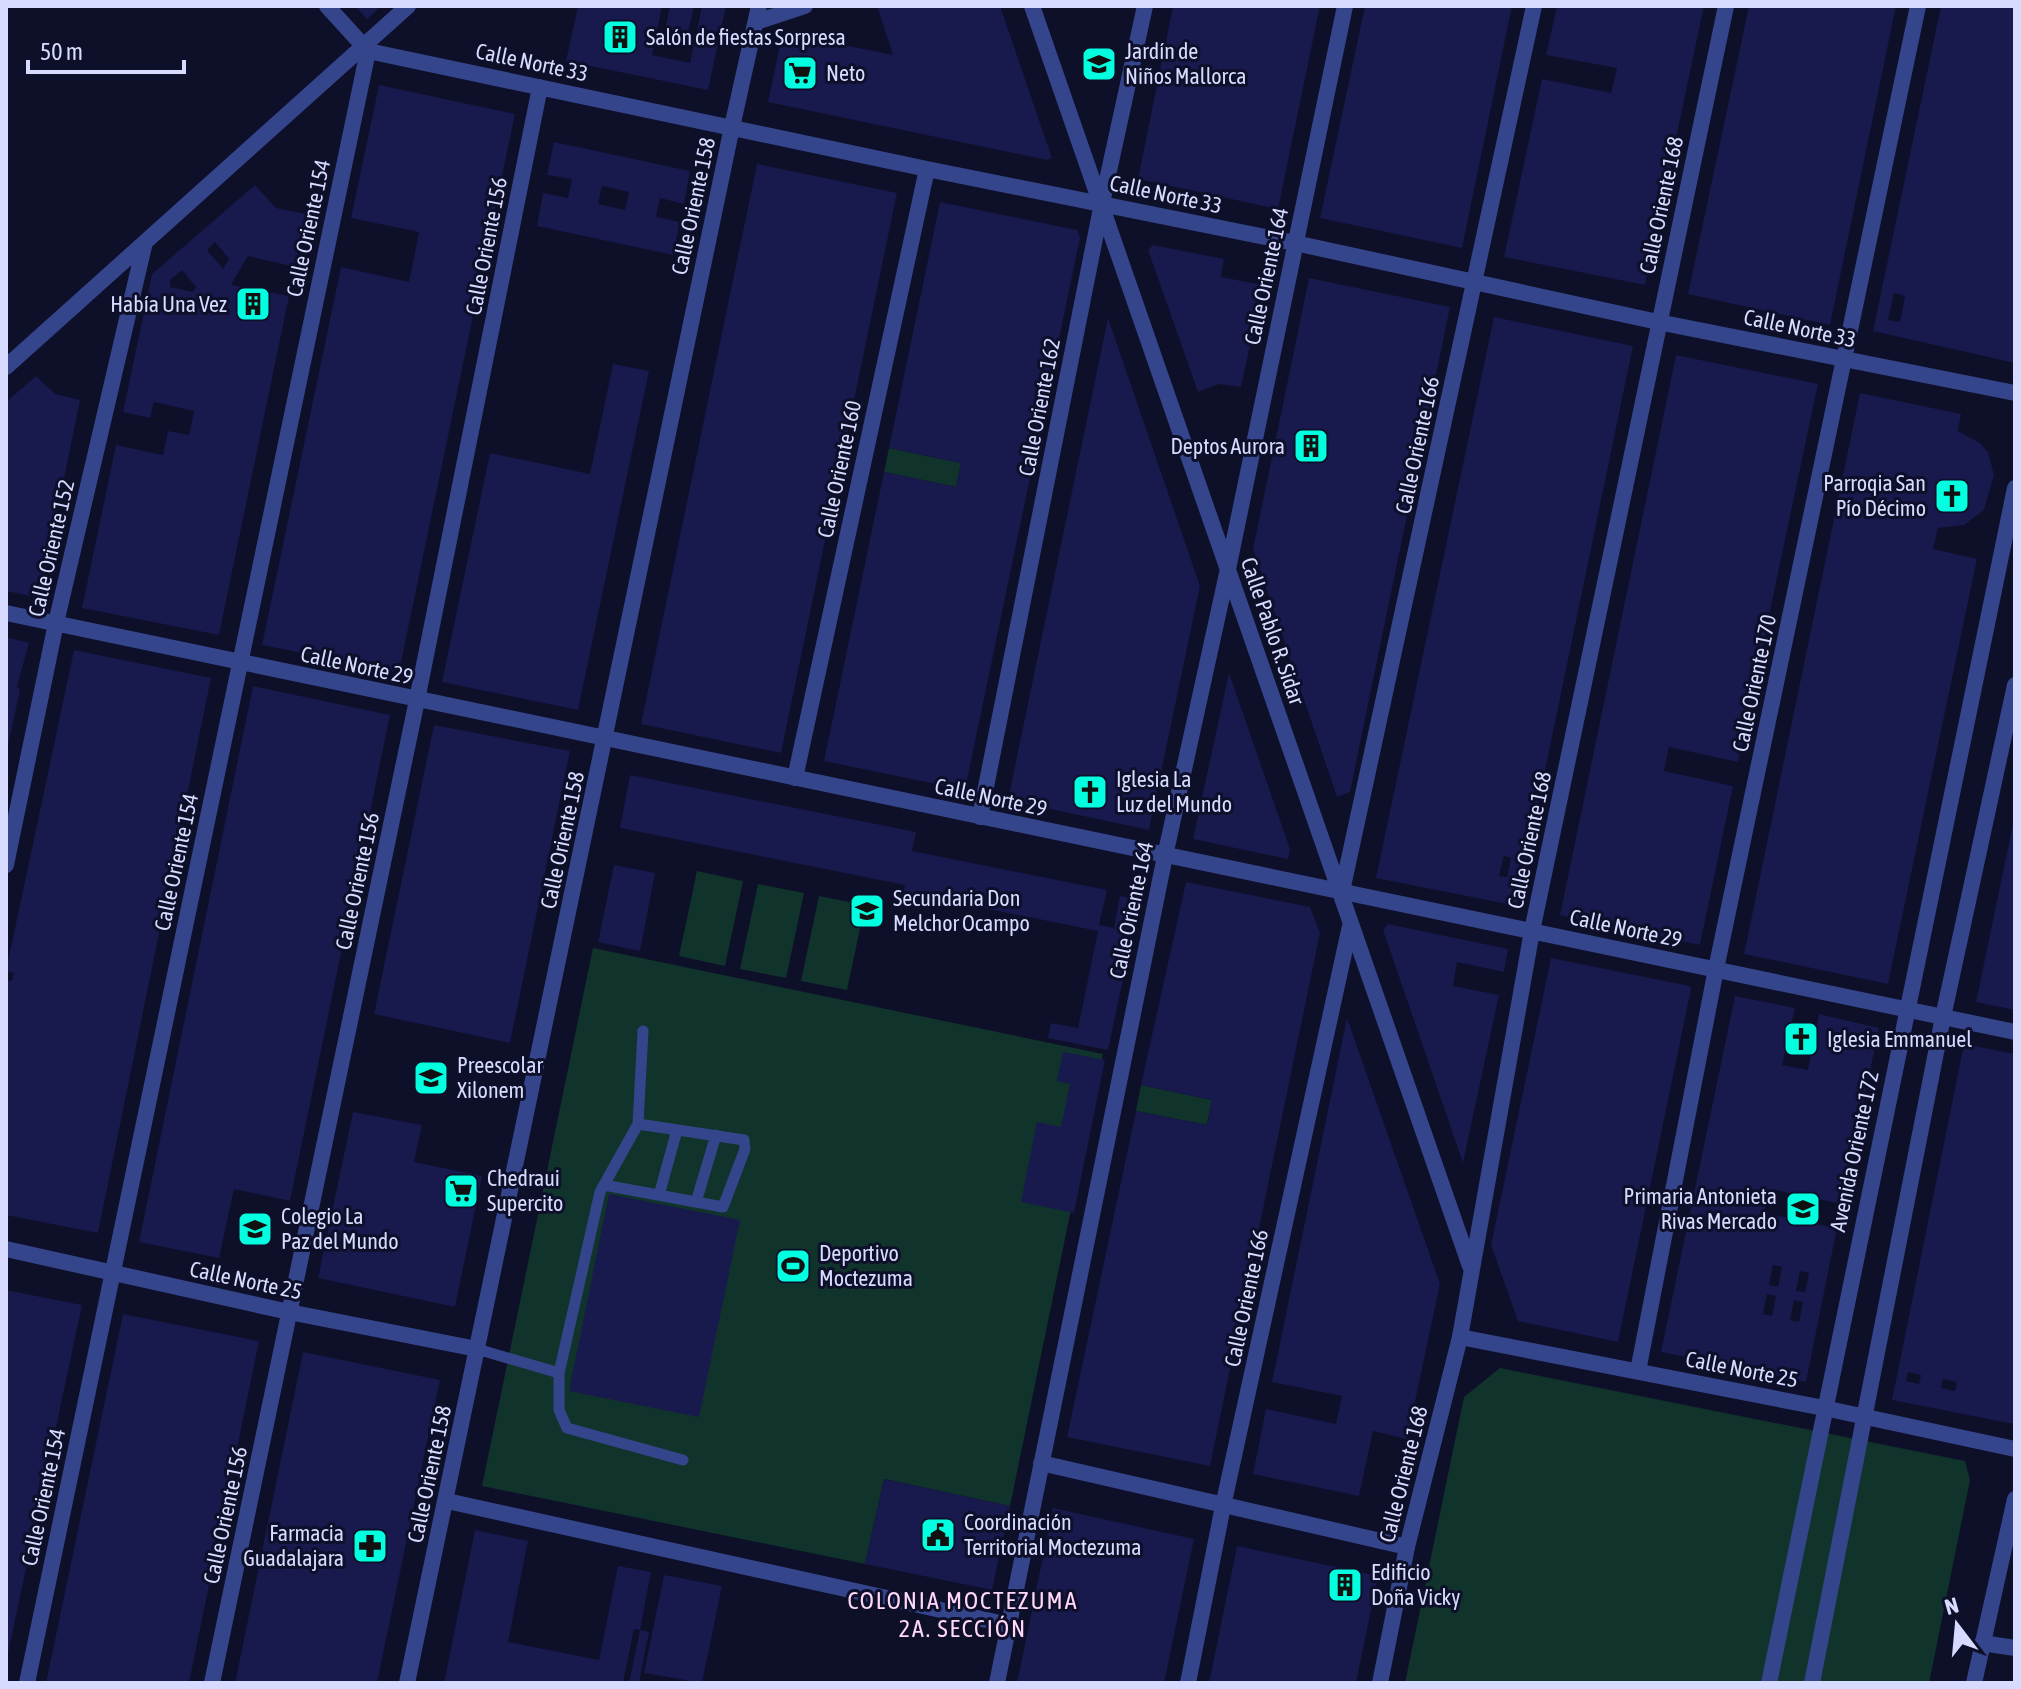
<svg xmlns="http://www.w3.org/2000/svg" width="2021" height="1689" viewBox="0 0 2021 1689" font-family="'Asap Condensed',sans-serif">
<rect width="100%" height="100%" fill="#0e0f29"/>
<!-- green -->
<path fill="#10342b" d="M 889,448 L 961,463 L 956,487 L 884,472 Z
M 697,871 L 743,881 L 725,966 L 679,956 Z
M 758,884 L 804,893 L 786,978 L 740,969 Z
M 819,896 L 865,905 L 847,990 L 801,981 Z
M 593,948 L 1103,1054 L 1010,1506 L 884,1479 L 865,1564 L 482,1486 Z
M 1141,1085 L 1212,1100 L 1207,1125 L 1136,1111 Z
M 1500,1368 L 1965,1461 L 1970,1480 L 1929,1683 L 1405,1683 L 1464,1397 Z"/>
<!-- building -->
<path fill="#18194c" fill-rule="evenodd" d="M 355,6 L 381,6 L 367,19 Z
M 578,6 L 662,6 L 652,55 L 690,63 L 702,6 L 726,6 L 708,90 L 566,61 Z
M 670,6 L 694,6 L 687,38 L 664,34 Z
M 877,6 L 1000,6 L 1052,158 L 1047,160 L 768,102 L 781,40 L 794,35 L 893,55 Z
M 1173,6 L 1320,6 L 1278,209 L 1138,179 Z
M 1365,6 L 1512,6 L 1462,248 L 1320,218 Z
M 1557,6 L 1704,6 L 1645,285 L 1504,257 L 1542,79 L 1611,93 L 1617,68 L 1546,55 Z
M 1749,6 L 1896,6 L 1830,325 L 1688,294 Z
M 1941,6 L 2015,6 L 2015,363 L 1873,331 ZM 1894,293 L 1905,296 L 1900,322 L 1888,320 Z
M 379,85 L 515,114 L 399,672 L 262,645 L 341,267 L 409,282 L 419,232 L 351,218 Z
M 554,142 L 690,171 L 684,204 L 660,198 L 656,217 L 680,222 L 673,255 L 537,226 L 543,193 L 568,198 L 572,179 L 547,175 ZM 602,186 L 629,192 L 625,210 L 598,204 Z
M 757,164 L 897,193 L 781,753 L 641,724 Z
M 255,185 L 276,208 L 306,214 L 295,267 L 248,256 L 231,285 L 289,296 L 219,635 L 82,608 L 116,445 L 163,455 L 168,431 L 189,435 L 194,411 L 154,402 L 150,418 L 123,412 L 152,274 ZM 215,242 L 229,259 L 223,269 L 207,250 ZM 182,270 L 196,287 L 193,292 L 170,287 L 170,280 Z
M 940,202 L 1077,230 L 1080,238 L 965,790 L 824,761 L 884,472 L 956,487 L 961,463 L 889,448 Z
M 1153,245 L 1224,259 L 1221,277 L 1263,285 L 1241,387 L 1219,384 L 1198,392 L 1148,250 Z
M 1309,278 L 1450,307 L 1350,792 L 1337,797 L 1253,549 Z
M 1494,317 L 1633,346 L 1517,906 L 1376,878 ZM 1504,856 L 1511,858 L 1507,877 L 1499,876 Z
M 1108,318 L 1200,586 L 1149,830 L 1013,801 L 1009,795 Z
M 1676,355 L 1818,384 L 1738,762 L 1669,747 L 1664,771 L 1733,786 L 1700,945 L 1560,915 Z
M 613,364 L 649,371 L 578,710 L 442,682 L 490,453 L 590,474 Z
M 36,376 L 55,394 L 80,400 L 40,598 L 6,591 L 6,402 Z
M 1860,393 L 1961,414 L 1958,431 L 1980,443 L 1988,452 L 1994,475 L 1984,510 L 1964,525 L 1938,528 L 1933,549 L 1977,559 L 1888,984 L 1744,954 Z
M 6,637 L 29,643 L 17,686 L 20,690 L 7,750 Z
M 74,650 L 211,678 L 98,1233 L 6,1215 L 6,986 L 7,980 L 12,981 L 14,973 L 6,971 Z
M 1229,673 L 1290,849 L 1288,859 L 1193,839 Z
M 253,686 L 390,715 L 290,1201 L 234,1189 L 219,1258 L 139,1242 Z
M 434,725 L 570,751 L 510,1043 L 374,1014 Z
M 630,775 L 916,832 L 912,851 L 1107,890 L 1099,925 L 1114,928 L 1120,896 L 1136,899 L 1130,931 L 1133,932 L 1108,1050 L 1048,1038 L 1051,1023 L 1078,1028 L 1098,931 L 903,892 L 905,885 L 620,828 Z
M 2014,819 L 2015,819 L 2015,1010 L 1976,1002 Z
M 614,865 L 655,873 L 640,951 L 598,942 Z
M 1186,882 L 1310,907 L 1320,933 L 1210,1466 L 1067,1437 L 1136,1111 L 1207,1125 L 1212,1100 L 1141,1085 Z
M 1388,924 L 1508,949 L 1504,972 L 1457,962 L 1453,986 L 1499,995 L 1463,1163 L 1383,930 Z
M 1551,958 L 1690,986 L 1691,989 L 1618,1342 L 1518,1321 L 1491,1245 Z
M 1735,996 L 1795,1008 L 1782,1065 L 1808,1070 L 1819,1014 L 1879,1028 L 1842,1204 L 1770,1189 L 1764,1213 L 1837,1228 L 1806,1382 L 1661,1352 ZM 1773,1265 L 1782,1267 L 1778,1287 L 1769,1285 ZM 1800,1271 L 1809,1273 L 1805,1292 L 1796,1291 ZM 1767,1294 L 1776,1296 L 1772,1316 L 1763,1314 ZM 1794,1300 L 1803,1302 L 1799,1322 L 1790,1320 Z
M 1347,1018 L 1440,1284 L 1407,1439 L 1373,1431 L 1359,1496 L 1253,1474 L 1266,1409 L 1336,1424 L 1342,1396 L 1272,1382 Z
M 1964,1044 L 2015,1054 L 2014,1424 L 1892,1400 ZM 1908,1372 L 1921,1375 L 1919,1384 L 1906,1381 ZM 1943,1379 L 1957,1382 L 1955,1391 L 1941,1388 Z
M 1063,1052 L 1105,1060 L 1074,1213 L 1021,1202 L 1037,1122 L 1061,1127 L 1070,1084 L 1057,1081 Z
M 353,1112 L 422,1125 L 414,1162 L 482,1176 L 455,1307 L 318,1278 Z
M 609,1194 L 740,1220 L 699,1417 L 569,1391 Z
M 6,1290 L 82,1305 L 7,1658 L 6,1657 Z
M 123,1314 L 259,1341 L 189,1683 L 46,1683 Z
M 303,1352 L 440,1380 L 377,1683 L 235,1683 Z
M 884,1479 L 1010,1506 L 992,1590 L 865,1564 Z
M 1053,1508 L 1194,1539 L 1164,1683 L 1017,1683 Z
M 475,1530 L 528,1541 L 508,1642 L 599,1660 L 618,1566 L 651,1572 L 640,1630 L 649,1632 L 639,1683 L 629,1683 L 640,1630 L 634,1629 L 623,1683 L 444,1683 Z
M 1237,1546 L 1378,1576 L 1356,1683 L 1209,1683 Z
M 664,1575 L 722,1586 L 702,1683 L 644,1673 Z"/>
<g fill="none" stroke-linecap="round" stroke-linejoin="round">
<!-- service -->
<path stroke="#35458c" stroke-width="11" d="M 638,1124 L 643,1031
M 604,1185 L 723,1207 L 745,1149 L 744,1140 L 638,1124 L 600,1192 L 559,1373 L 559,1410 L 567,1428 L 683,1460
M 659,1195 L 677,1130
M 696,1202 L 716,1135
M 477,1349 L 559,1373"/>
<!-- pedestrian -->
<path stroke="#35458c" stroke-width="16" d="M 447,1501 L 1009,1625"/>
<!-- minor -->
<path stroke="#35458c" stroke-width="16" d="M 327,6 L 368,51 L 927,169 L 1295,243 L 1658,322 L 2015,393
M 1032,6 L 1470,1266
M 756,22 L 805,6
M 6,367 L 408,6
M 6,613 L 2015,1032
M 795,778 L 927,169
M 980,817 L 1102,203 L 1145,6
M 6,865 L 56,623 L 145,242
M 1342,891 L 1534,6
M 6,1249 L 289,1312 L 477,1349
M 1460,1337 L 1532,931 L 1726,6
M 1638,1371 L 1716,969 L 1918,6
M 1041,1463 L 1407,1547
M 27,1683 L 368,51
M 212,1683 L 417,700 L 540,87
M 407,1683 L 732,127 L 759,6
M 997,1683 L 1165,856 L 1228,569 L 1345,6
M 1188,1683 L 1223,1506 L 1350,926"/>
<!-- tertiary -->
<path stroke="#35458c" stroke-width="16" d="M 1982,1643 L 2015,1648
M 1380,1683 L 1407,1547 L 1460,1337 L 1824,1408 L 2015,1449
M 1769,1683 L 2015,488
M 1812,1683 L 1943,1017 L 2015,685
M 1974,1683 L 2015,1499"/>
</g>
<!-- icons -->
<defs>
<symbol id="building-square" viewBox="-11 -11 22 22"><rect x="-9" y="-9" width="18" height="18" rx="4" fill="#02ffdf" stroke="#0e0f29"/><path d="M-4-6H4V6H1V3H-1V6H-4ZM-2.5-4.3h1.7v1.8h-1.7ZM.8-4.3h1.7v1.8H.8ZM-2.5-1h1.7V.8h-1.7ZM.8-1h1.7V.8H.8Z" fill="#111"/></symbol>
<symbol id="school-square" viewBox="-11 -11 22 22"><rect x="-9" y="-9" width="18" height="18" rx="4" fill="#02ffdf" stroke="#0e0f29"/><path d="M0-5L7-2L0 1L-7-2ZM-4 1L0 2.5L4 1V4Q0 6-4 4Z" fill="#111"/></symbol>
<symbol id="supermarket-square" viewBox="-11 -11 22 22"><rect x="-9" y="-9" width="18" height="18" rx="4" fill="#02ffdf" stroke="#0e0f29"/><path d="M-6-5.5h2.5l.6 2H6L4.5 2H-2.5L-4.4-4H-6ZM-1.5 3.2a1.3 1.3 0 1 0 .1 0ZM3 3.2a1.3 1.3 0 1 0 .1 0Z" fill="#111"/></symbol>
<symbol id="church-square" viewBox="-11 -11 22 22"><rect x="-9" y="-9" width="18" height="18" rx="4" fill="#02ffdf" stroke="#0e0f29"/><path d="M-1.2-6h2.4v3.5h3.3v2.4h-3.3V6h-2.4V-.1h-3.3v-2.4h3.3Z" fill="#111"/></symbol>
<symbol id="stadium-square" viewBox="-11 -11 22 22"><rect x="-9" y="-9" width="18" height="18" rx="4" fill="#02ffdf" stroke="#0e0f29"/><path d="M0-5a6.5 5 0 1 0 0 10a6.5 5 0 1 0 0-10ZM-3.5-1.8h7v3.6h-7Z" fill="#111"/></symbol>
<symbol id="civic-square" viewBox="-11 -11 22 22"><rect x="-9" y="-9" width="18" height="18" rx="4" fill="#02ffdf" stroke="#0e0f29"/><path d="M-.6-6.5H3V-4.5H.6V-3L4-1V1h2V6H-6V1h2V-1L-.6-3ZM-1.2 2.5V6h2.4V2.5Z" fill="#111"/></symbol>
<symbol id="pharmacy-square" viewBox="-11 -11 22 22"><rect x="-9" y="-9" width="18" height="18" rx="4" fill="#02ffdf" stroke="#0e0f29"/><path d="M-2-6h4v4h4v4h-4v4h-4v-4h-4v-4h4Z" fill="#111"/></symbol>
</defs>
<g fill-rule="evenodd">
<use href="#building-square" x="600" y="17" width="40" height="40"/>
<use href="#school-square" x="1079" y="44" width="40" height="40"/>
<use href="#supermarket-square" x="780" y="53" width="40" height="40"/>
<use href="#building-square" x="233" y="284" width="40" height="40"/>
<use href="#building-square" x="1291" y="426" width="40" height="40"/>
<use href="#church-square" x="1932" y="476" width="40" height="40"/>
<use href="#church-square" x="1070" y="772" width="40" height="40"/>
<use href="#school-square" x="847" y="891" width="40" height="40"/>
<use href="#church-square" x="1781" y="1019" width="40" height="40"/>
<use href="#school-square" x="411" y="1058" width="40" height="40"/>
<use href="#supermarket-square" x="441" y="1171" width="40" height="40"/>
<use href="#school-square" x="1783" y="1189" width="40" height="40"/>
<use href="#school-square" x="235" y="1209" width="40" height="40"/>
<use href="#stadium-square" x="773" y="1246" width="40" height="40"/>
<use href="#civic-square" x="918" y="1515" width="40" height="40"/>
<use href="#pharmacy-square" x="350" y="1526" width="40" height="40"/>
<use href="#building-square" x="1325" y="1565" width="40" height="40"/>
</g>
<g text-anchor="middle" stroke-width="6" stroke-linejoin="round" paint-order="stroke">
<!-- poi labels -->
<g font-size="22" fill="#d6dbff" stroke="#0e0f29" text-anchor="start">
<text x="646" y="45">Salón de fiestas Sorpresa</text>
<text x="1125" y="59">Jardín de<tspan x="1125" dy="25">Niños Mallorca</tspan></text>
<text x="826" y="81">Neto</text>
<text x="227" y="312" text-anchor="end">Había Una Vez</text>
<text x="1285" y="454" text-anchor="end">Deptos Aurora</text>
<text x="1926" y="491" text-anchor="end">Parroqia San<tspan x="1926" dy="25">Pío Décimo</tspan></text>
<text x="1116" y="787">Iglesia La<tspan x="1116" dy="25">Luz del Mundo</tspan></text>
<text x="893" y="906">Secundaria Don<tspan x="893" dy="25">Melchor Ocampo</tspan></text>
<text x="1827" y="1047">Iglesia Emmanuel</text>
<text x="457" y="1073">Preescolar<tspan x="457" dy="25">Xilonem</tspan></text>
<text x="487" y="1186">Chedraui<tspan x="487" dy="25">Supercito</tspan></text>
<text x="1777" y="1204" text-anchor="end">Primaria Antonieta<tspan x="1777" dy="25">Rivas Mercado</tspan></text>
<text x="281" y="1224">Colegio La<tspan x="281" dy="25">Paz del Mundo</tspan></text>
<text x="819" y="1261">Deportivo<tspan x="819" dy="25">Moctezuma</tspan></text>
<text x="964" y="1530">Coordinación<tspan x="964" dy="25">Territorial Moctezuma</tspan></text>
<text x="344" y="1541" text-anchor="end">Farmacia<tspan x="344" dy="25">Guadalajara</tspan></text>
<text x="1371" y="1580">Edificio<tspan x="1371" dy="25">Doña Vicky</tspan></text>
</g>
<!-- street labels -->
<g font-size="22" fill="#d6dbff" stroke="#0e0f29">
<text transform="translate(532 62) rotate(12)" y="8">Calle Norte 33</text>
<text transform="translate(1166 194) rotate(12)" y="8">Calle Norte 33</text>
<text transform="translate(1661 205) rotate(-78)" y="8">Calle Oriente 168</text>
<text transform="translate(693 206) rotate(-78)" y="8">Calle Oriente 158</text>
<text transform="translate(308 228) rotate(-78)" y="8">Calle Oriente 154</text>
<text transform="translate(486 246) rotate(-79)" y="8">Calle Oriente 156</text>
<text transform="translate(1266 276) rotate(-78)" y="8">Calle Oriente 164</text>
<text transform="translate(1800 328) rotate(12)" y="8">Calle Norte 33</text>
<text transform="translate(1039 407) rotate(-79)" y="8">Calle Oriente 162</text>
<text transform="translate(1417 445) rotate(-78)" y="8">Calle Oriente 166</text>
<text transform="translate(839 469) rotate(-78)" y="8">Calle Oriente 160</text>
<text transform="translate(51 548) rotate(-77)" y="8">Calle Oriente 152</text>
<text transform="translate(1273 631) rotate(71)" y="8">Calle Pablo R. Sidar</text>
<text transform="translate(357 665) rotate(12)" y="8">Calle Norte 29</text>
<text transform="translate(1754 683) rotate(-78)" y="8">Calle Oriente 170</text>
<text transform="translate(991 797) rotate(12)" y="8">Calle Norte 29</text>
<text transform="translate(562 840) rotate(-78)" y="8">Calle Oriente 158</text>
<text transform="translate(1529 840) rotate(-78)" y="8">Calle Oriente 168</text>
<text transform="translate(176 862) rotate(-78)" y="8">Calle Oriente 154</text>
<text transform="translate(357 881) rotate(-78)" y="8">Calle Oriente 156</text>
<text transform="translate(1131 910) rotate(-78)" y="8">Calle Oriente 164</text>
<text transform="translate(1626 928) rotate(12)" y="8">Calle Norte 29</text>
<text transform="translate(1854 1151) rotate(-78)" y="8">Avenida Oriente 172</text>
<text transform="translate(246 1280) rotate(12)" y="8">Calle Norte 25</text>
<text transform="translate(1246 1298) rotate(-78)" y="8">Calle Oriente 166</text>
<text transform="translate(1742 1369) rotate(11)" y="8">Calle Norte 25</text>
<text transform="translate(429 1474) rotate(-78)" y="8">Calle Oriente 158</text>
<text transform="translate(1403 1474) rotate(-76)" y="8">Calle Oriente 168</text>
<text transform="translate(43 1497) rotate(-78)" y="8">Calle Oriente 154</text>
<text transform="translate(225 1515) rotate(-78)" y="8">Calle Oriente 156</text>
</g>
<!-- neighbourhood labels -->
<g font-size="24" letter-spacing="2" fill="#ffd8fa" stroke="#0e0f29">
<text x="963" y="1609">COLONIA MOCTEZUMA<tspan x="963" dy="28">2A. SECCIÓN</tspan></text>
</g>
</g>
<!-- border -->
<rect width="2021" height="1689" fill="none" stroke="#d6dbff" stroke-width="16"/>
<!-- north arrow -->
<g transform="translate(1957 1625) rotate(344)" stroke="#0e0f29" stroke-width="6" paint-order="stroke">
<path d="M0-6L14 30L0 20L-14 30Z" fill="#d6dbff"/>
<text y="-12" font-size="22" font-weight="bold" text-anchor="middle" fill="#d6dbff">N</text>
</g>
<!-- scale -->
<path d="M28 60v12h156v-12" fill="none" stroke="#d6dbff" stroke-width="4"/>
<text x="40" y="60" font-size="24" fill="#d6dbff" stroke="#0e0f29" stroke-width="6" paint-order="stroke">50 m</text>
</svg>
